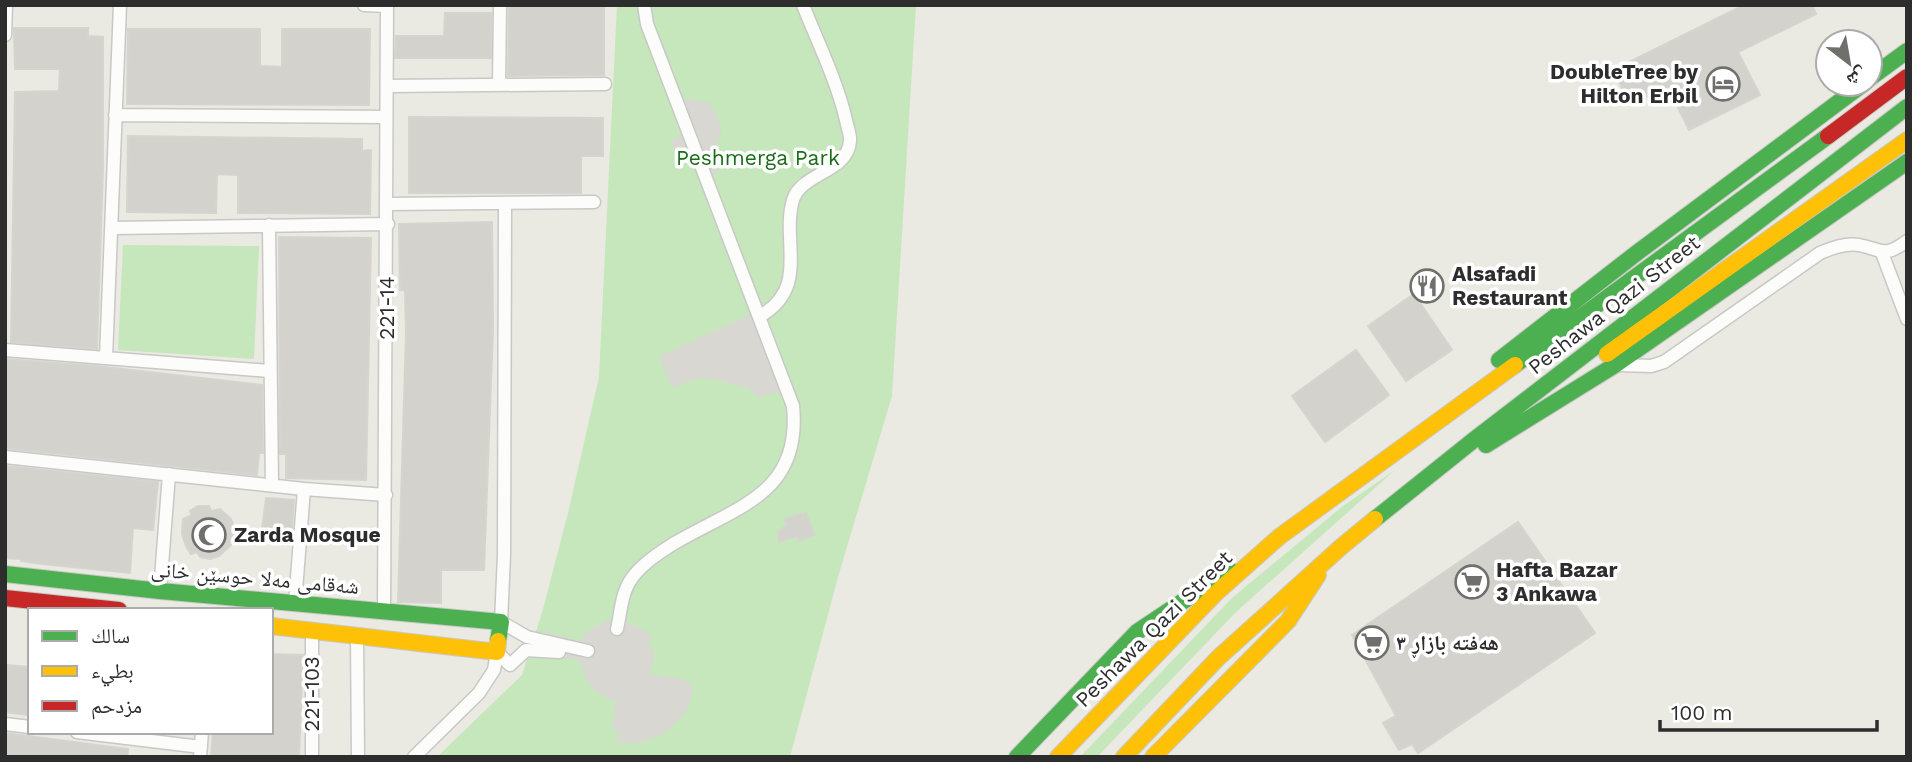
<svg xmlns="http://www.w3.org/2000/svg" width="1912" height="762" viewBox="0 0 1912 762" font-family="'Work Sans','Noto Naskh Arabic',sans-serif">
<rect width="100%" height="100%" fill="#eae9e2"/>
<!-- green -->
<path fill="#c5e7bb" d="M 617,5 L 916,5 L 892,396 L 838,577 L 790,757 L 437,757 L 522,675 L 542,613 L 568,513 L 599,377 Z
M 123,245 L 259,246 L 254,359 L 118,350 Z
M 1395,470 L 1236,612 L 1097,757 L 1080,757 L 1232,598 L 1343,506 Z"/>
<!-- plaza -->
<path fill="#d8d7d1" d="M 689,99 L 708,102 L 717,115 L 721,128 L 720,139 L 710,152 L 718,173 L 699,181 L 694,163 L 682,160 L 675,152 L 672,142 L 682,132 L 671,105 Z
M 758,311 L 787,388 L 759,398 L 748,388 L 721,381 L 700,378 L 671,387 L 659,356 Z
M 608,620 L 629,623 L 650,634 L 652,638 L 648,642 L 653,649 L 654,658 L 650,674 L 686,680 L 693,689 L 688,709 L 678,721 L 666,732 L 641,743 L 617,743 L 618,732 L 612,728 L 615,702 L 598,693 L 586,680 L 579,660 L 541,654 L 546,632 L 580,641 L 587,632 Z"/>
<!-- building -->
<path fill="#d3d2cd" stroke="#d5d4ce" stroke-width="2" d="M 509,5 L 604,5 L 604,75 L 508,76 Z
M 1744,5 L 1812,5 L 1816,14 L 1738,52 L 1760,95 L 1689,130 L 1668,87 L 1630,105 L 1613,70 Z
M 445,13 L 491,13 L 491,58 L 395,58 L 396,36 L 444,36 Z
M 14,28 L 88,28 L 88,36 L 103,37 L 103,168 L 97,349 L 11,342 L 15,92 L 59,91 L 60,69 L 15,69 Z
M 128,29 L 260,29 L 260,66 L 282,67 L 282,29 L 370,29 L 369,105 L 127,104 Z
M 409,117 L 603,118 L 603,156 L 581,156 L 581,193 L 409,193 Z
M 128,136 L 362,139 L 362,151 L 371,150 L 370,214 L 238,213 L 238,175 L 217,174 L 216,213 L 127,212 Z
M 492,222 L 493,328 L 484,570 L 441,570 L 441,603 L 398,602 L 406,332 L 405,290 L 400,290 L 399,224 Z
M 279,237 L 371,238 L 366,480 L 286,478 L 286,454 L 280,454 Z
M 1414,294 L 1452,350 L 1406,381 L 1368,326 Z
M 1356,350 L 1389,395 L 1325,442 L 1292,396 Z
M 5,359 L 97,366 L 262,385 L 263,453 L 259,453 L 257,475 L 5,448 Z
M 5,466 L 158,482 L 153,530 L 133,528 L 130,573 L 42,564 L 21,561 L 22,559 L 5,558 Z
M 266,498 L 294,500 L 291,542 L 261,538 Z
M 198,506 L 209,506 L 211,511 L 220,509 L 231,519 L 235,529 L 235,535 L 229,540 L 231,545 L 219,556 L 210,559 L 200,557 L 197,552 L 191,554 L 186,546 L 182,534 L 183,519 L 192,515 L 190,511 Z
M 806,513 L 814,535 L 799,541 L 797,536 L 779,542 L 778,532 L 787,525 L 785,519 Z
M 1518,522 L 1595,633 L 1418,753 L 1412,744 L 1399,750 L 1383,723 L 1396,716 L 1352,635 Z
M 271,654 L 303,655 L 299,757 L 211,757 L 213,732 L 271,732 Z
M 5,665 L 30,667 L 30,715 L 5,712 Z
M 5,733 L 128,749 L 127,757 L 5,757 Z"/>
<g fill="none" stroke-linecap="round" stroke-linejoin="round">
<defs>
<path id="street" d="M 364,5 L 387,6
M 5,35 L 6,5
M 499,85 L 500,5
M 387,86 L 605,84
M 115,115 L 386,117
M 388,204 L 594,202
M 505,204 L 504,555 L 501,622 L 527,637 L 588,651
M 269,225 L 272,485
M 112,228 L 388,224
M 1882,253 L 1907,319
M 760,316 C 810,288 781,241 793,200 C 801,173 848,172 850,141 C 851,135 847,127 846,120 C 837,81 818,43 803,5
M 5,350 L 269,371
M 106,358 L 120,5
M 1619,365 L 1651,366 L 1664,362 L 1820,253 C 1832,248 1845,243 1859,245 C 1883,250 1884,258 1907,241
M 5,457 L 304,489 L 386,495
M 160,591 L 169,474
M 295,603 L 304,489
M 384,612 L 387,5
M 617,629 C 621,612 621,593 632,578 C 642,564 659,553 673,544 C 735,507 802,495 793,406 L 647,24 L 644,5
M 357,636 L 358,757
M 497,652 L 510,665 L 526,650 L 559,652
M 5,724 L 30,727
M 77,732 L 201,747
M 200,757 L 202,732
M 312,757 L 312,631
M 414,757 L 479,693 L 494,670 L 497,652"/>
<path id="fast" d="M 1870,78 L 1907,51
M 1499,360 L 1638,252 L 1863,84
M 1515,365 L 1828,136
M 1486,445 L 1615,365 L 1907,162
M 1375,519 L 1475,439 L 1907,107
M 5,574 L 160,591 L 501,622 L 498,641
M 1017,757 L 1137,632 L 1230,570"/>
<path id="slow" d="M 1607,354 L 1907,140
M 271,626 L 497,652 L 498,641
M 1058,757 L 1216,593 L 1279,537 L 1515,365
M 1124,757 L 1218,658 L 1341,547 L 1375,519
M 1153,757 L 1288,621 L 1318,575"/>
<path id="jam" d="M 1828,136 L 1907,77
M 5,598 L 119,610"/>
</defs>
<!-- street casing -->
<use href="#street" stroke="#c8c8c7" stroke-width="15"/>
<!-- fast casing -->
<use href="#fast" stroke="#c8c8c7" stroke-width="18"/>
<!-- slow casing -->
<use href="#slow" stroke="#c8c8c7" stroke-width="18"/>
<!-- jam casing -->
<use href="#jam" stroke="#c8c8c7" stroke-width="18"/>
<!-- street -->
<use href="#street" stroke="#fcfcfb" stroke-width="12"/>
<!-- fast -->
<use href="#fast" stroke="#4caf50" stroke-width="16"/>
<!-- slow -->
<use href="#slow" stroke="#ffc107" stroke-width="16"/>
<!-- jam -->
<use href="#jam" stroke="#c62828" stroke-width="16"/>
</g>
<!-- icons -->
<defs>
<symbol id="hotel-ring" viewBox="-11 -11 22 22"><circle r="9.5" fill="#fff" stroke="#6f6f6c" stroke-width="1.5"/><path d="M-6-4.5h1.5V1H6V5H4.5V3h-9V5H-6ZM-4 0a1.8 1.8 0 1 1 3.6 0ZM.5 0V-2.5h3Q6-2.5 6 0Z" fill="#6f6f6c"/></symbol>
<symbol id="restaurant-ring" viewBox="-11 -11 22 22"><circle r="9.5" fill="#fff" stroke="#6f6f6c" stroke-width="1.5"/><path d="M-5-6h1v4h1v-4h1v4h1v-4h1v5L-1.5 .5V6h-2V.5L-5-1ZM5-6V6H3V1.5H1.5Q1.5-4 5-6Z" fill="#6f6f6c"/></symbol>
<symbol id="mosque-ring" viewBox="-11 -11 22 22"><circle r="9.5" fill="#fff" stroke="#6f6f6c" stroke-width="1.5"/><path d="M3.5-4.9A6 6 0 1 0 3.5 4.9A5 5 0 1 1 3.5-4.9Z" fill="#6f6f6c"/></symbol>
<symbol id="supermarket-ring" viewBox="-11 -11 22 22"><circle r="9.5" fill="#fff" stroke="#6f6f6c" stroke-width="1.5"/><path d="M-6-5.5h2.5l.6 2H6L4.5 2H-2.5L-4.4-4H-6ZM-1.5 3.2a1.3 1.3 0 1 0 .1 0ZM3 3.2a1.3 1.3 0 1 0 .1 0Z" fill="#6f6f6c"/></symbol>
</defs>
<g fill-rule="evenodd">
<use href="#hotel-ring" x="1704" y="65" width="38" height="38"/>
<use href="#restaurant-ring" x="1408" y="267" width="38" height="38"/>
<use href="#mosque-ring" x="190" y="516" width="38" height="38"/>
<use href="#supermarket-ring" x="1453" y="563" width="38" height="38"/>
<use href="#supermarket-ring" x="1353" y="624" width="38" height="38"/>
</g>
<g text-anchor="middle" stroke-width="7" stroke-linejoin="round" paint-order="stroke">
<!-- poi labels -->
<g font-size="21" font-weight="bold" fill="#2d2d2d" stroke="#fff" text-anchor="start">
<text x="1698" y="79" text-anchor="end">DoubleTree by<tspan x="1698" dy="24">Hilton Erbil</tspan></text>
<text x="1452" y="281">Alsafadi<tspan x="1452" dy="24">Restaurant</tspan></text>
<text x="234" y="542">Zarda Mosque</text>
<text x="1496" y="577">Hafta Bazar<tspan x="1496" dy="24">3 Ankawa</tspan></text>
<text x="1396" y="650">هەفتە بازاڕ ٣</text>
</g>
<!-- park labels -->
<g font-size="21" fill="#1b6d1a" stroke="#fff">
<text x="758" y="165">Peshmerga Park</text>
</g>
<!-- street labels -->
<g font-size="21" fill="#2d2d2d" stroke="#fff">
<text transform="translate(1614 305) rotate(-38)" y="7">Peshawa Qazi Street</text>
<text transform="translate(387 308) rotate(-90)" y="7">221-14</text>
<text transform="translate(255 578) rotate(5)" y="7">شەقامی مەلا حوسێن خانی</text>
<text transform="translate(1154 629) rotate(-45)" y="7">Peshawa Qazi Street</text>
<text transform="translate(312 694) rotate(-90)" y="7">221-103</text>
</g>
</g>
<!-- border -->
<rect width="1912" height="762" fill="none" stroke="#2d2d2d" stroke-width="14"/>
<!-- legend -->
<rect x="28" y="608" width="245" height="126" fill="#ffffff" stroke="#ababab" stroke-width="2"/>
<rect x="42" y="631" width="35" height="10" fill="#4caf50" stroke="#ababab" stroke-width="2"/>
<text x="91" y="643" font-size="21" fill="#2d2d2d">سالك</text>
<rect x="42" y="666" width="35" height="10" fill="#ffc107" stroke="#ababab" stroke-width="2"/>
<text x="91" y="678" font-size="21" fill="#2d2d2d">بطيء</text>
<rect x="42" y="701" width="35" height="10" fill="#c62828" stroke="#ababab" stroke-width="2"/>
<text x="91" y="713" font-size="21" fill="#2d2d2d">مزدحم</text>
<!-- north arrow -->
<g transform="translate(1849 63) rotate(149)"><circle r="33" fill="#ffffff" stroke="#ababab" stroke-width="2"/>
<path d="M0-5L12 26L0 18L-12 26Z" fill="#6f6f6c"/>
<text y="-10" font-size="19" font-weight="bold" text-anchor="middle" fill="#2d2d2d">ش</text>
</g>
<!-- scale -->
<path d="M1660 720v10h217v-10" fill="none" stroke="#2d2d2d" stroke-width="3.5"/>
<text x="1671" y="720" font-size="21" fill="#2d2d2d" stroke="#ffffff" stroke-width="5" paint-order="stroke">100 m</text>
</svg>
